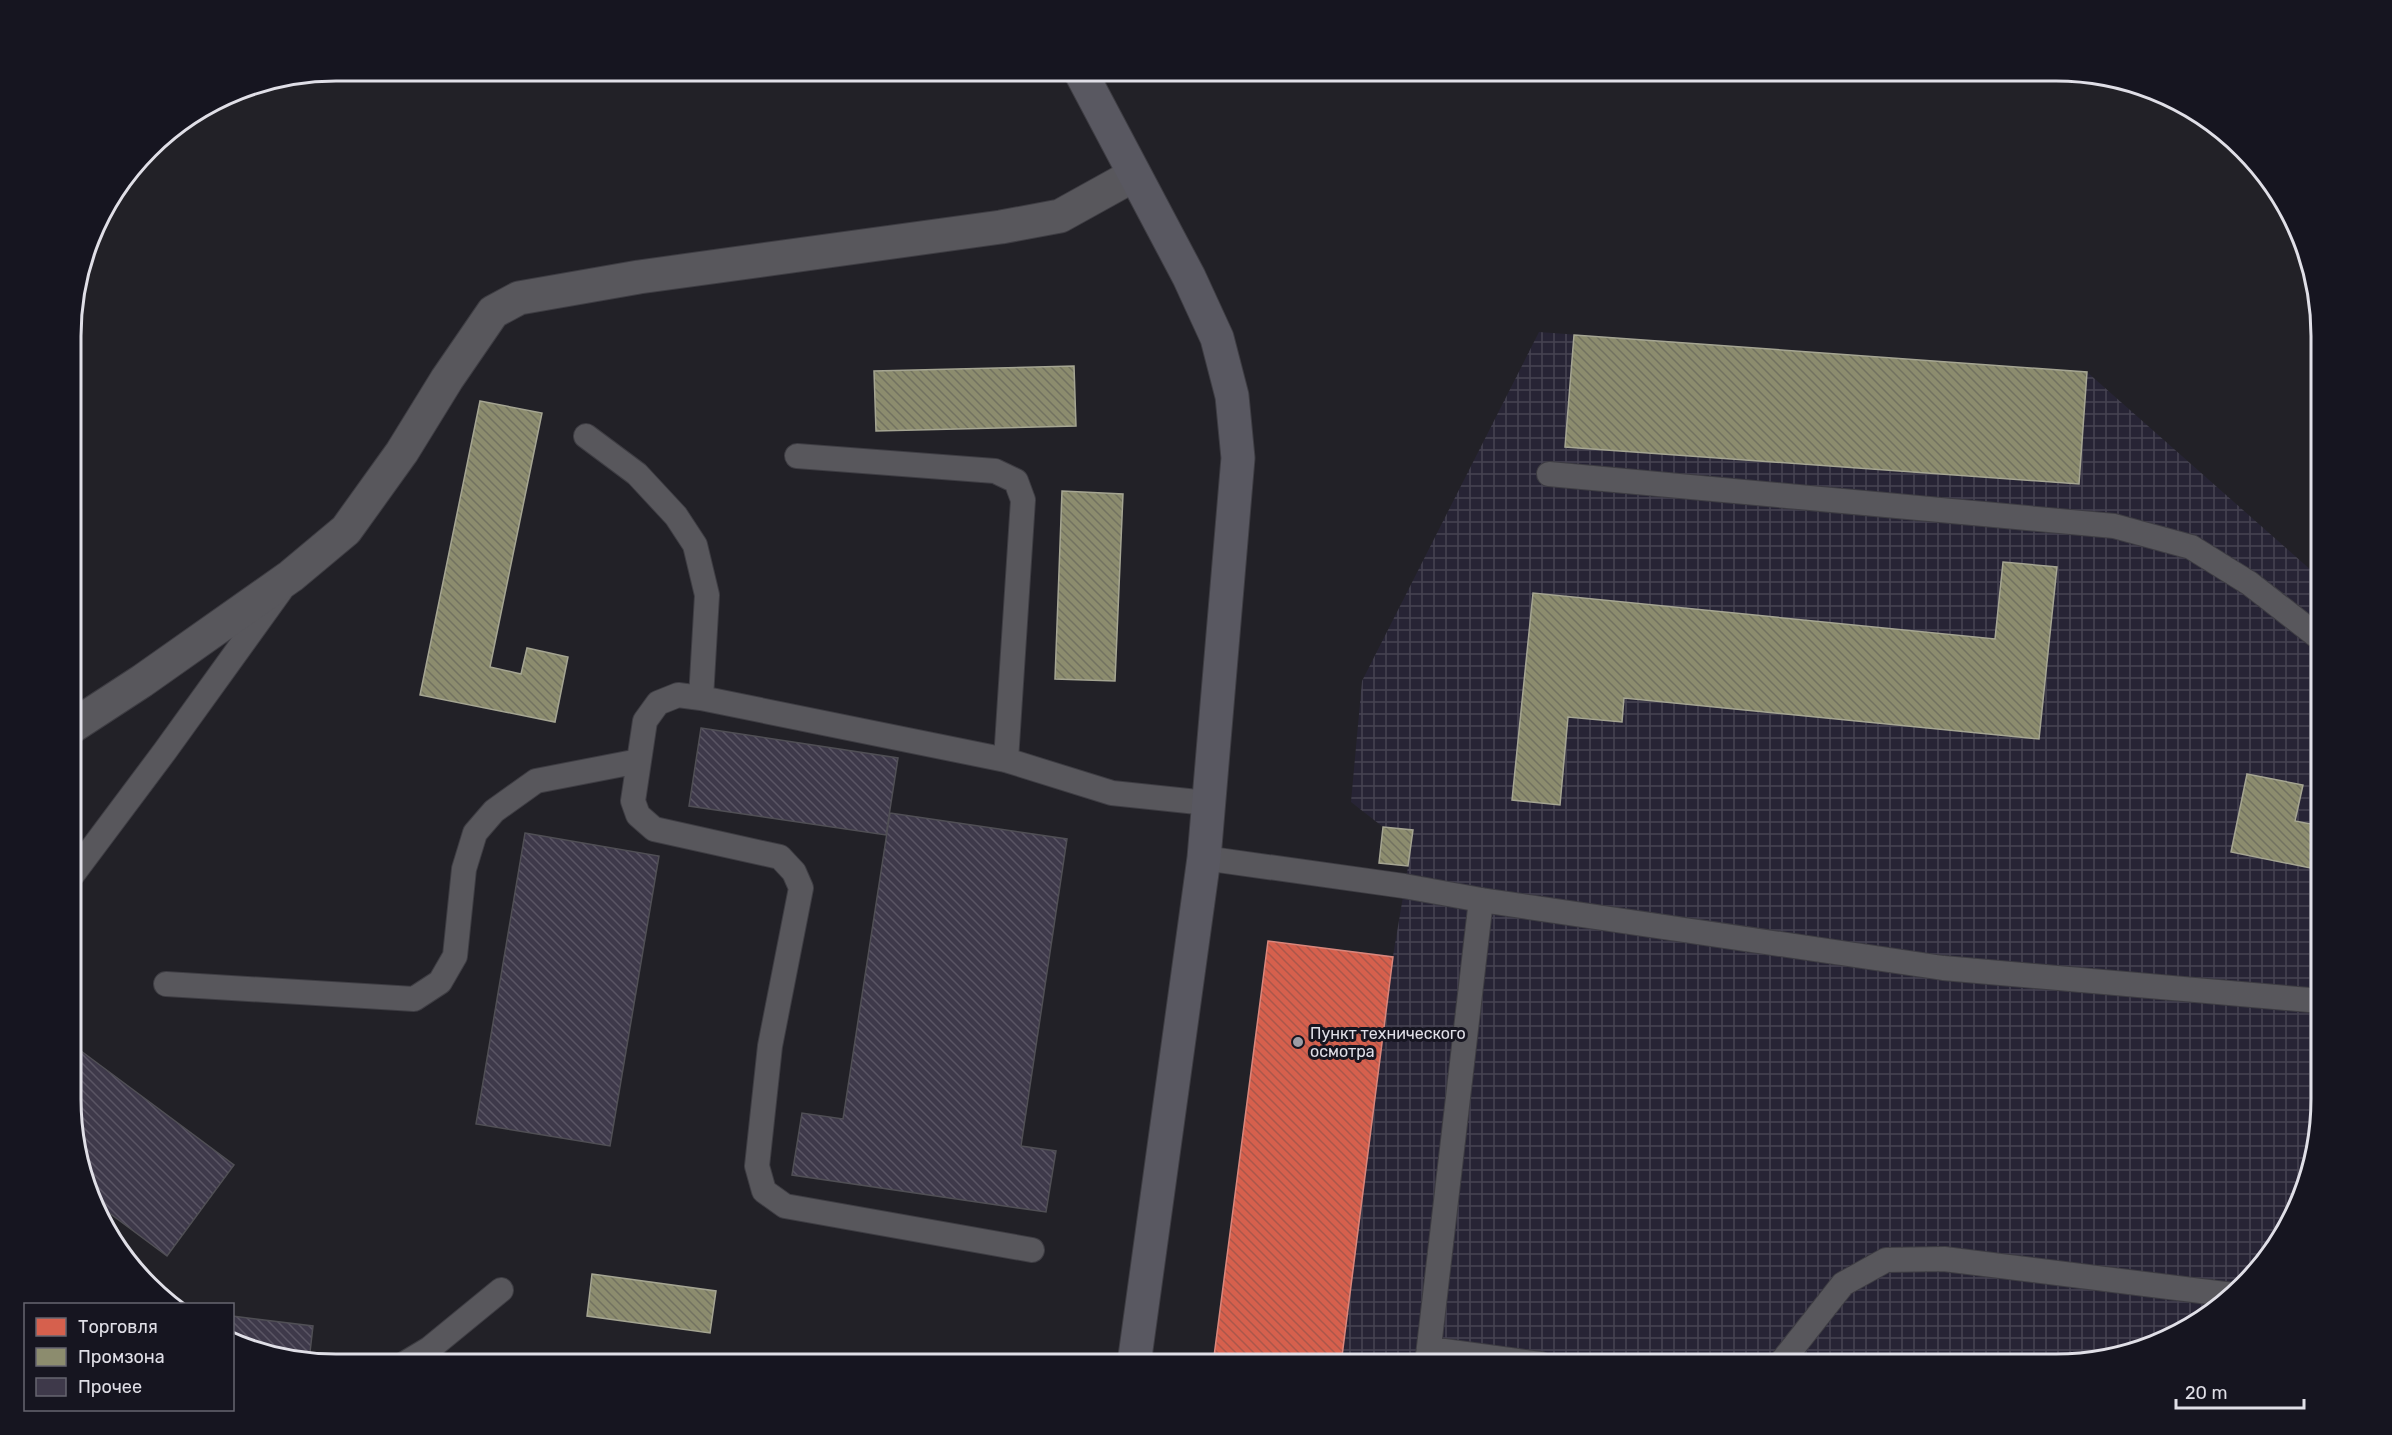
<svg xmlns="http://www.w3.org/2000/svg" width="2392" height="1435" viewBox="0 0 2392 1435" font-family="Rubik,sans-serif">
<defs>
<pattern id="industrial-grid" width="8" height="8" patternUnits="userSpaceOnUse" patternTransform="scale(1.5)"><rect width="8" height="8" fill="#272435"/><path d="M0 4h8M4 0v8" fill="none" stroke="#464352"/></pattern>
<pattern id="shops-back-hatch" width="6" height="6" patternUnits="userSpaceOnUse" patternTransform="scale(1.5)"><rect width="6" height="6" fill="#d6604d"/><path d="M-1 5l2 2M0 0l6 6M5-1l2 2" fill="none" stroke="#aa574b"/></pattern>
<pattern id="industry-back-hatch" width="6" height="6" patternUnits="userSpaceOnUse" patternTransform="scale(1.5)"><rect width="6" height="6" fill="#8c8c6e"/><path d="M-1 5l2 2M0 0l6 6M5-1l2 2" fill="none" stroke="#727260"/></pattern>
<pattern id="building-back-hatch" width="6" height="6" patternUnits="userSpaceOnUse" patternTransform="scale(1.5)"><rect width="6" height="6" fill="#3e394a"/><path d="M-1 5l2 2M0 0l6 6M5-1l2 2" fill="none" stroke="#5a5564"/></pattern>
</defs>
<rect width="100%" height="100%" fill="#222127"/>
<!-- industrial -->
<path fill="url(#industrial-grid)" d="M 1539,332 L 2087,372 L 2321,579 L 2321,1116 L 2286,1232 L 2244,1287 L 2189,1329 L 2073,1364 L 1213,1364 L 1268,941 L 1393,956 L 1408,867 L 1379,863 L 1383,827 L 1351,802 L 1362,681 Z"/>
<!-- shops -->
<path fill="url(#shops-back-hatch)" stroke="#d9867b" stroke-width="1.5" d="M 1268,941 L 1393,957 L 1341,1364 L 1213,1364 Z"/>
<!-- industry -->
<path fill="url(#industry-back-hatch)" stroke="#a5a592" stroke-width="1.5" d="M 1574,335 L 2087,372 L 2079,484 L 1565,447 Z
M 1074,366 L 1076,426 L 876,431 L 874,371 Z
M 480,401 L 542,413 L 490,667 L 521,674 L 527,648 L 568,657 L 555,722 L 420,695 Z
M 1062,491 L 1123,494 L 1115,681 L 1055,679 Z
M 2003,562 L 2057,567 L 2039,739 L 1624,698 L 1622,722 L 1568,717 L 1560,805 L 1512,800 L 1533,593 L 1995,639 Z
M 2247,774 L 2303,785 L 2295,821 L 2321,826 L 2321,870 L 2231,852 Z
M 1383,827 L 1413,830 L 1408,866 L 1379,863 Z
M 592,1274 L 716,1291 L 710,1333 L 587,1316 Z"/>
<!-- building -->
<path fill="url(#building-back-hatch)" stroke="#504f55" stroke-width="1.5" d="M 701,728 L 898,758 L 886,835 L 689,806 Z
M 890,813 L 1067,839 L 1021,1146 L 1056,1151 L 1046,1212 L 792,1175 L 802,1113 L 843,1119 Z
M 525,833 L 659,856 L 610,1146 L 476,1124 Z
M 73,1045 L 234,1165 L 167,1256 L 100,1206 L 73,1134 Z
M 232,1316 L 313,1326 L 309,1361 L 267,1355 L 232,1341 Z"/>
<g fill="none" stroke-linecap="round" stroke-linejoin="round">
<defs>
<path id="lane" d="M 586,436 L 637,474 L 676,516 L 695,545 L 707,595 L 701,698
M 797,456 L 995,471 L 1016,481 L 1023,500 L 1006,760
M 1549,474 L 2114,526 L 2191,547 L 2249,583 L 2321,639
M 1204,858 L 1404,886 L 1481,900 L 1943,968 L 2321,1001
M 73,874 L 165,751 L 281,590
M 166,984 L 414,999 L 440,982 L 455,956 L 464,869 L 475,833 L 494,811 L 536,781 L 639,761
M 1032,1250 L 785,1206 L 764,1191 L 757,1166 L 770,1046 L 801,888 L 794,872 L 780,857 L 654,829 L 638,815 L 633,801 L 645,721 L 658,703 L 678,695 L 701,698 L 1006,760 L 1112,793 L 1207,803
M 1429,1349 L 1540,1364
M 404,1364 L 429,1349 L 501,1290
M 1427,1364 L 1481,900
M 1780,1364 L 1843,1284 L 1886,1260 L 1944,1259 L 2233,1295"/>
<path id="street" d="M 73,726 L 142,681 L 291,576 L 346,530 L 402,452 L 447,379 L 493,312 L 519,298 L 639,277 L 1001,227 L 1060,216 L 1134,175"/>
<path id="primary" d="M 1080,71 L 1189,277 L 1217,338 L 1232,396 L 1238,458 L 1204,858 L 1134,1364"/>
</defs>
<!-- lane casing -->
<use href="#lane" stroke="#3e3d43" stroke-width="26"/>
<!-- street casing -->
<use href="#street" stroke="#3e3d43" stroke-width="35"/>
<!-- primary casing -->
<use href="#primary" stroke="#3e3d43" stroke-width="35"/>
<!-- lane -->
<use href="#lane" stroke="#58575c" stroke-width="24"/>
<!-- street -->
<use href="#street" stroke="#58575c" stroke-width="33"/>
<!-- primary -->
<use href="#primary" stroke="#595861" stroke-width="33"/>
</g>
<!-- markers -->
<circle fill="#9e9ca4" stroke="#161520" stroke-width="2" cx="1298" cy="1042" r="6"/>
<g text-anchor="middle" stroke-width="6" stroke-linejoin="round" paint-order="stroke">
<!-- poi labels -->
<g font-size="16" fill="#e0dfe7" stroke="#161520" text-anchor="start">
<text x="1310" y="1039">Пункт технического<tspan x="1310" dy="18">осмотра</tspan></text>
</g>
</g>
<!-- crop -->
<path d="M0 0H2392V1435H0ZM336 81H2056A255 255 0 0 1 2311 336V1099A255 255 0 0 1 2056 1354H336A255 255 0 0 1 81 1099V336A255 255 0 0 1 336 81Z" fill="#161520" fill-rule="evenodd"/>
<path fill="none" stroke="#e0dfe7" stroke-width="3" d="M336 81H2056A255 255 0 0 1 2311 336V1099A255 255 0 0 1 2056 1354H336A255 255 0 0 1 81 1099V336A255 255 0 0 1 336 81Z"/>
<!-- legend -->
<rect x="24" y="1303" width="210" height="108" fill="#161520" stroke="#676670" stroke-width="1.5"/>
<rect x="36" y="1318" width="30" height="18" fill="#d6604d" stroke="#676670" stroke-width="1.5"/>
<text x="78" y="1333" font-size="18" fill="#e0dfe7">Торговля</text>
<rect x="36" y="1348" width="30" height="18" fill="#8c8c6e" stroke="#676670" stroke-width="1.5"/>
<text x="78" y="1363" font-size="18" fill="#e0dfe7">Промзона</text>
<rect x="36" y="1378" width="30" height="18" fill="#3e394a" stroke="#676670" stroke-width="1.5"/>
<text x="78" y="1393" font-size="18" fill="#e0dfe7">Прочее</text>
<!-- scale -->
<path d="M2176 1399v9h128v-9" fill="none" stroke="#e0dfe7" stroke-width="3"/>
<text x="2185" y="1399" font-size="18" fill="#e0dfe7" stroke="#161520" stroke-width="4.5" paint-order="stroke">20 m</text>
</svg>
